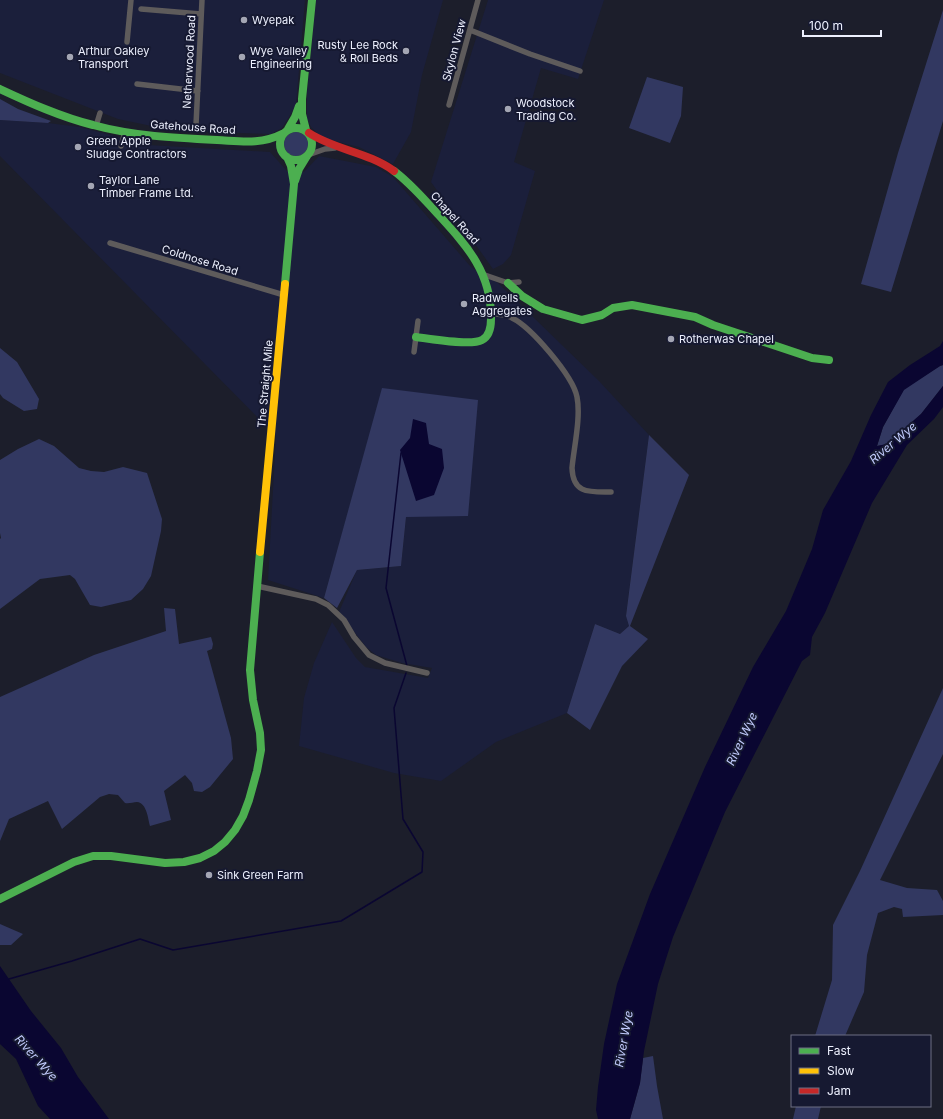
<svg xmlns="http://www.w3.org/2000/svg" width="943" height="1119" viewBox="0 0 943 1119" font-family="Inter,sans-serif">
<rect width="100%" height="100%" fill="#1c1e2b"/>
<!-- built -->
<path fill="#1b1f3b" d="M 0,0 L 305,0 L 296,105 L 289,117 L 282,128 L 271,134 L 211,132 L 161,128 L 118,119 L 0,73 Z
M 316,0 L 443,0 L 422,75 L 411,132 L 393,164 L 359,147 L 326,139 L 318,134 L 311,127 L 307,119 L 307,93 Z
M 488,0 L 604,0 L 578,79 L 541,68 L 514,162 L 535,171 L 511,255 L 503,264 L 493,269 L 431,182 Z
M 0,120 L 48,123 L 80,127 L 148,145 L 270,152 L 287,171 L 304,172 L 319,156 L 376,167 L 393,177 L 471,267 L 498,283 L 599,381 L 649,435 L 626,615 L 629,626 L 620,634 L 595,624 L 567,713 L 496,742 L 441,781 L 394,773 L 299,746 L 304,698 L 314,663 L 332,622 L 356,658 L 365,667 L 428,678 L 432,668 L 402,663 L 376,655 L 366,647 L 339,612 L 357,570 L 401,566 L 406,517 L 383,388 L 324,598 L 268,580 L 276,436 L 0,156 Z"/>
<!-- green -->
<path fill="#323861" d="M 943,10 L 943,121 L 891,292 L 861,284 L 898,153 Z
M 647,77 L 683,87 L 681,116 L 670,143 L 629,128 Z
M 0,99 L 18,109 L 51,121 L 48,123 L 0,120 Z
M284 144a12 12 0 1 1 24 0a12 12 0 1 1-24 0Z
M 0,348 L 17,362 L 39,399 L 37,409 L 24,411 L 3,398 L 0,394 Z
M 943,365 L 943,386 L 921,414 L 887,444 L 877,446 L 883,427 L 904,389 L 940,366 Z
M 382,388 L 478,400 L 468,516 L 406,517 L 401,566 L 357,570 L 337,608 L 324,598 Z
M 649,435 L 689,475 L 630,626 L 648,639 L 622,666 L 590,730 L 567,713 L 595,624 L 620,634 L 629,626 L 626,616 Z
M 39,439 L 54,446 L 79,468 L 91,471 L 104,472 L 123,467 L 147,473 L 162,519 L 161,531 L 151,576 L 143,589 L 131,600 L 101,607 L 90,605 L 75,579 L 70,575 L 40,579 L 0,609 L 0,539 L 1,538 L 0,533 L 0,460 L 18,449 Z
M 164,608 L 175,609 L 179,644 L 211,637 L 213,644 L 212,649 L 207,651 L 231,738 L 233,759 L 210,787 L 202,792 L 194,791 L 192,783 L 185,775 L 164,791 L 171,820 L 150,826 C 148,819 147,803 137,802 C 133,802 129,804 125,803 L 118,795 L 109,794 L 100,797 L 62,829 L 48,801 L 9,819 L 0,841 L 0,697 L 94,655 L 166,631 Z
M 943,688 L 943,754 L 880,880 L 907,888 L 937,890 L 943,901 L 943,915 L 903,917 L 902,909 L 894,907 L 878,913 L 867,955 L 864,992 L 845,1036 L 815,1036 L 832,980 L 833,925 L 860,871 Z
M 0,924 L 23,934 L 11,945 L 0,945 Z
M 653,1056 L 657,1086 L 663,1119 L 630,1119 L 640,1083 L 643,1058 Z
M 796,1106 L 821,1106 L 818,1119 L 793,1119 Z"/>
<!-- water -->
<path fill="#0a0631" d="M 943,341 L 943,365 L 940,366 L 904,390 L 883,427 L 877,446 L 887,444 L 921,414 L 943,386 L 943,407 L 934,419 L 907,445 L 872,503 L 825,613 L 812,637 L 810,655 L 802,661 L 725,812 L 673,937 L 658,984 L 644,1051 L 640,1083 L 630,1119 L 598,1119 L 596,1110 L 598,1087 L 604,1044 L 617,984 L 650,894 L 705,767 L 753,667 L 786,611 L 812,549 L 823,510 L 851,461 L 871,415 L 888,382 L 910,365 L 940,346 Z
M 413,419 L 426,423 L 429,444 L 442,449 L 444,468 L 434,495 L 416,501 L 400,450 L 410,438 Z
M 0,966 L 31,1011 L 61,1048 L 78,1077 L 109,1119 L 50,1119 L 38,1106 L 16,1059 L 0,1044 Z"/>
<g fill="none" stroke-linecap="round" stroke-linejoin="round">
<!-- stream -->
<path stroke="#0a0631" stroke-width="1.5" d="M 401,453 L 386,588 L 407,666
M 9,979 L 72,961 L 140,939 L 173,950 L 341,921 L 422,872 L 423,852 L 403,819 L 394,708 L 406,673"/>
<!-- street -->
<path stroke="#5e5b5b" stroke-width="5.5" d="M 141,9 L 201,14
M 470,30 L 530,54 L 580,71
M 127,42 L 131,0
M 137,84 L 198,91
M 449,105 L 478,0
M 196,125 L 202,0
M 96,126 L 100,113
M 121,146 L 125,132
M 308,155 L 325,149 L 335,148
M 110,243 L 284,295
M 482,274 L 508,283 L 519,282
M 491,314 C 497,314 506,314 512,318 C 531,327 573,376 577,397 C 581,417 574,447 572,468 C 573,494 589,492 611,492
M 414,352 L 418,321
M 257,586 L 316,599 L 328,605 L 344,620 L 354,637 L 369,655 L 385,663 L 427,673"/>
<!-- fast -->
<path stroke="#4caf50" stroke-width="8" d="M 0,89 C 30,103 61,117 93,125 C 133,136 175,138 217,140 C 239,141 261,145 282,134
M280 144a16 16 0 1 1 32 0a16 16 0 1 1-32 0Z
M 288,129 L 295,117 L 299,106
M 306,130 L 302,114 L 302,99 L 312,0
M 394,171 C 409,182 422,197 435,211 C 465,244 492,271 491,319 C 491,327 490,336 482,340 C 471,346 431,339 416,337
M 295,181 L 299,169 L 307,156
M 508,283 L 522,296 L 543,309 L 582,320 L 602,315 L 613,308 L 632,305 L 695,317 L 713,325 L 812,358 L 829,360
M 285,284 L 294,184 L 291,166 L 287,157
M 0,899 L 74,862 L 93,856 L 111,856 L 165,863 L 184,862 L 200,858 L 214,851 L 225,842 L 235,830 L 243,816 L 249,800 L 257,771 L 261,750 L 260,733 L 253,700 L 250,670 L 260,552"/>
<!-- slow -->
<path stroke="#ffc107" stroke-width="8" d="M 260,552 L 285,284"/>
<!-- jam -->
<path stroke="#c62828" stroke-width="8" d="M 309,133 C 335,150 368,152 394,171"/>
</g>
<!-- markers -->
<g fill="#a4a6b4" stroke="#161931" stroke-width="1.5">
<circle cx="244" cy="20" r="4"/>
<circle cx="406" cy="51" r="4"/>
<circle cx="70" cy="57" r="4"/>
<circle cx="242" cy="57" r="4"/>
<circle cx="508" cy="109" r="4"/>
<circle cx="78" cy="147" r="4"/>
<circle cx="91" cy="186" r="4"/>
<circle cx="464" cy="304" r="4"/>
<circle cx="671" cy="339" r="4"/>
<circle cx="209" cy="875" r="4"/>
</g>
<g text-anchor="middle" stroke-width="4" stroke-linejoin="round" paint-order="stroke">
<!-- poi labels -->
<g font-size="11" fill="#edf0fe" stroke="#161931" text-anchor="start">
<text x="252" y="24">Wyepak</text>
<text x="398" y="49" text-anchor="end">Rusty Lee Rock<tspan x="398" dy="13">&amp; Roll Beds</tspan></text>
<text x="78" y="55">Arthur Oakley<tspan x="78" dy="13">Transport</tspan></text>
<text x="250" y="55">Wye Valley<tspan x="250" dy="13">Engineering</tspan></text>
<text x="516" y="107">Woodstock<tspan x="516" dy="13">Trading Co.</tspan></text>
<text x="86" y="145">Green Apple<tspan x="86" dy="13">Sludge Contractors</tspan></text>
<text x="99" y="184">Taylor Lane<tspan x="99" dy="13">Timber Frame Ltd.</tspan></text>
<text x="472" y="302">Radwells<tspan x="472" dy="13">Aggregates</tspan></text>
<text x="679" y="343">Rotherwas Chapel</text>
<text x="217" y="879">Sink Green Farm</text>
</g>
<!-- street labels -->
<g font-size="11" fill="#edf0fe" stroke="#161931">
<text transform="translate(454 50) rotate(-75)" y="4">Skylon View</text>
<text transform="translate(189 62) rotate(-87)" y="4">Netherwood Road</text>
<text transform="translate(193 127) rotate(4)" y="4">Gatehouse Road</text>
<text transform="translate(455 218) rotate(48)" y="4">Chapel Road</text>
<text transform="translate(200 260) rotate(17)" y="4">Coldnose Road</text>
<text transform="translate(265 384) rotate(-85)" y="4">The Straight Mile</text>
</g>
<!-- water labels -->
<g font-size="12" font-style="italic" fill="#c0cafb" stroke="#161931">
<text transform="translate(893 443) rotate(-40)" y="4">River Wye</text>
<text transform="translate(742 739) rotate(-65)" y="4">River Wye</text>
<text transform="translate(624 1039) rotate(-80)" y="4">River Wye</text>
<text transform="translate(36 1058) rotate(48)" y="4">River Wye</text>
</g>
</g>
<!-- legend -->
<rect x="791" y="1035" width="140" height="72" fill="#161931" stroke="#6c6f83"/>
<rect x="799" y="1048" width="20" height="6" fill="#4caf50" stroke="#6c6f83"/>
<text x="827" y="1055" font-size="12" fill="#edf0fe">Fast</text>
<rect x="799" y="1068" width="20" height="6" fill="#ffc107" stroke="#6c6f83"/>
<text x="827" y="1075" font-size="12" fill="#edf0fe">Slow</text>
<rect x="799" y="1088" width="20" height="6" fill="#c62828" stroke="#6c6f83"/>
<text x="827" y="1095" font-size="12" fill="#edf0fe">Jam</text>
<!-- scale -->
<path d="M803 30v6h78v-6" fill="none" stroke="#edf0fe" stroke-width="2"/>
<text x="809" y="30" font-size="12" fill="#edf0fe" stroke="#161931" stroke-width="3" paint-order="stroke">100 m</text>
</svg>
